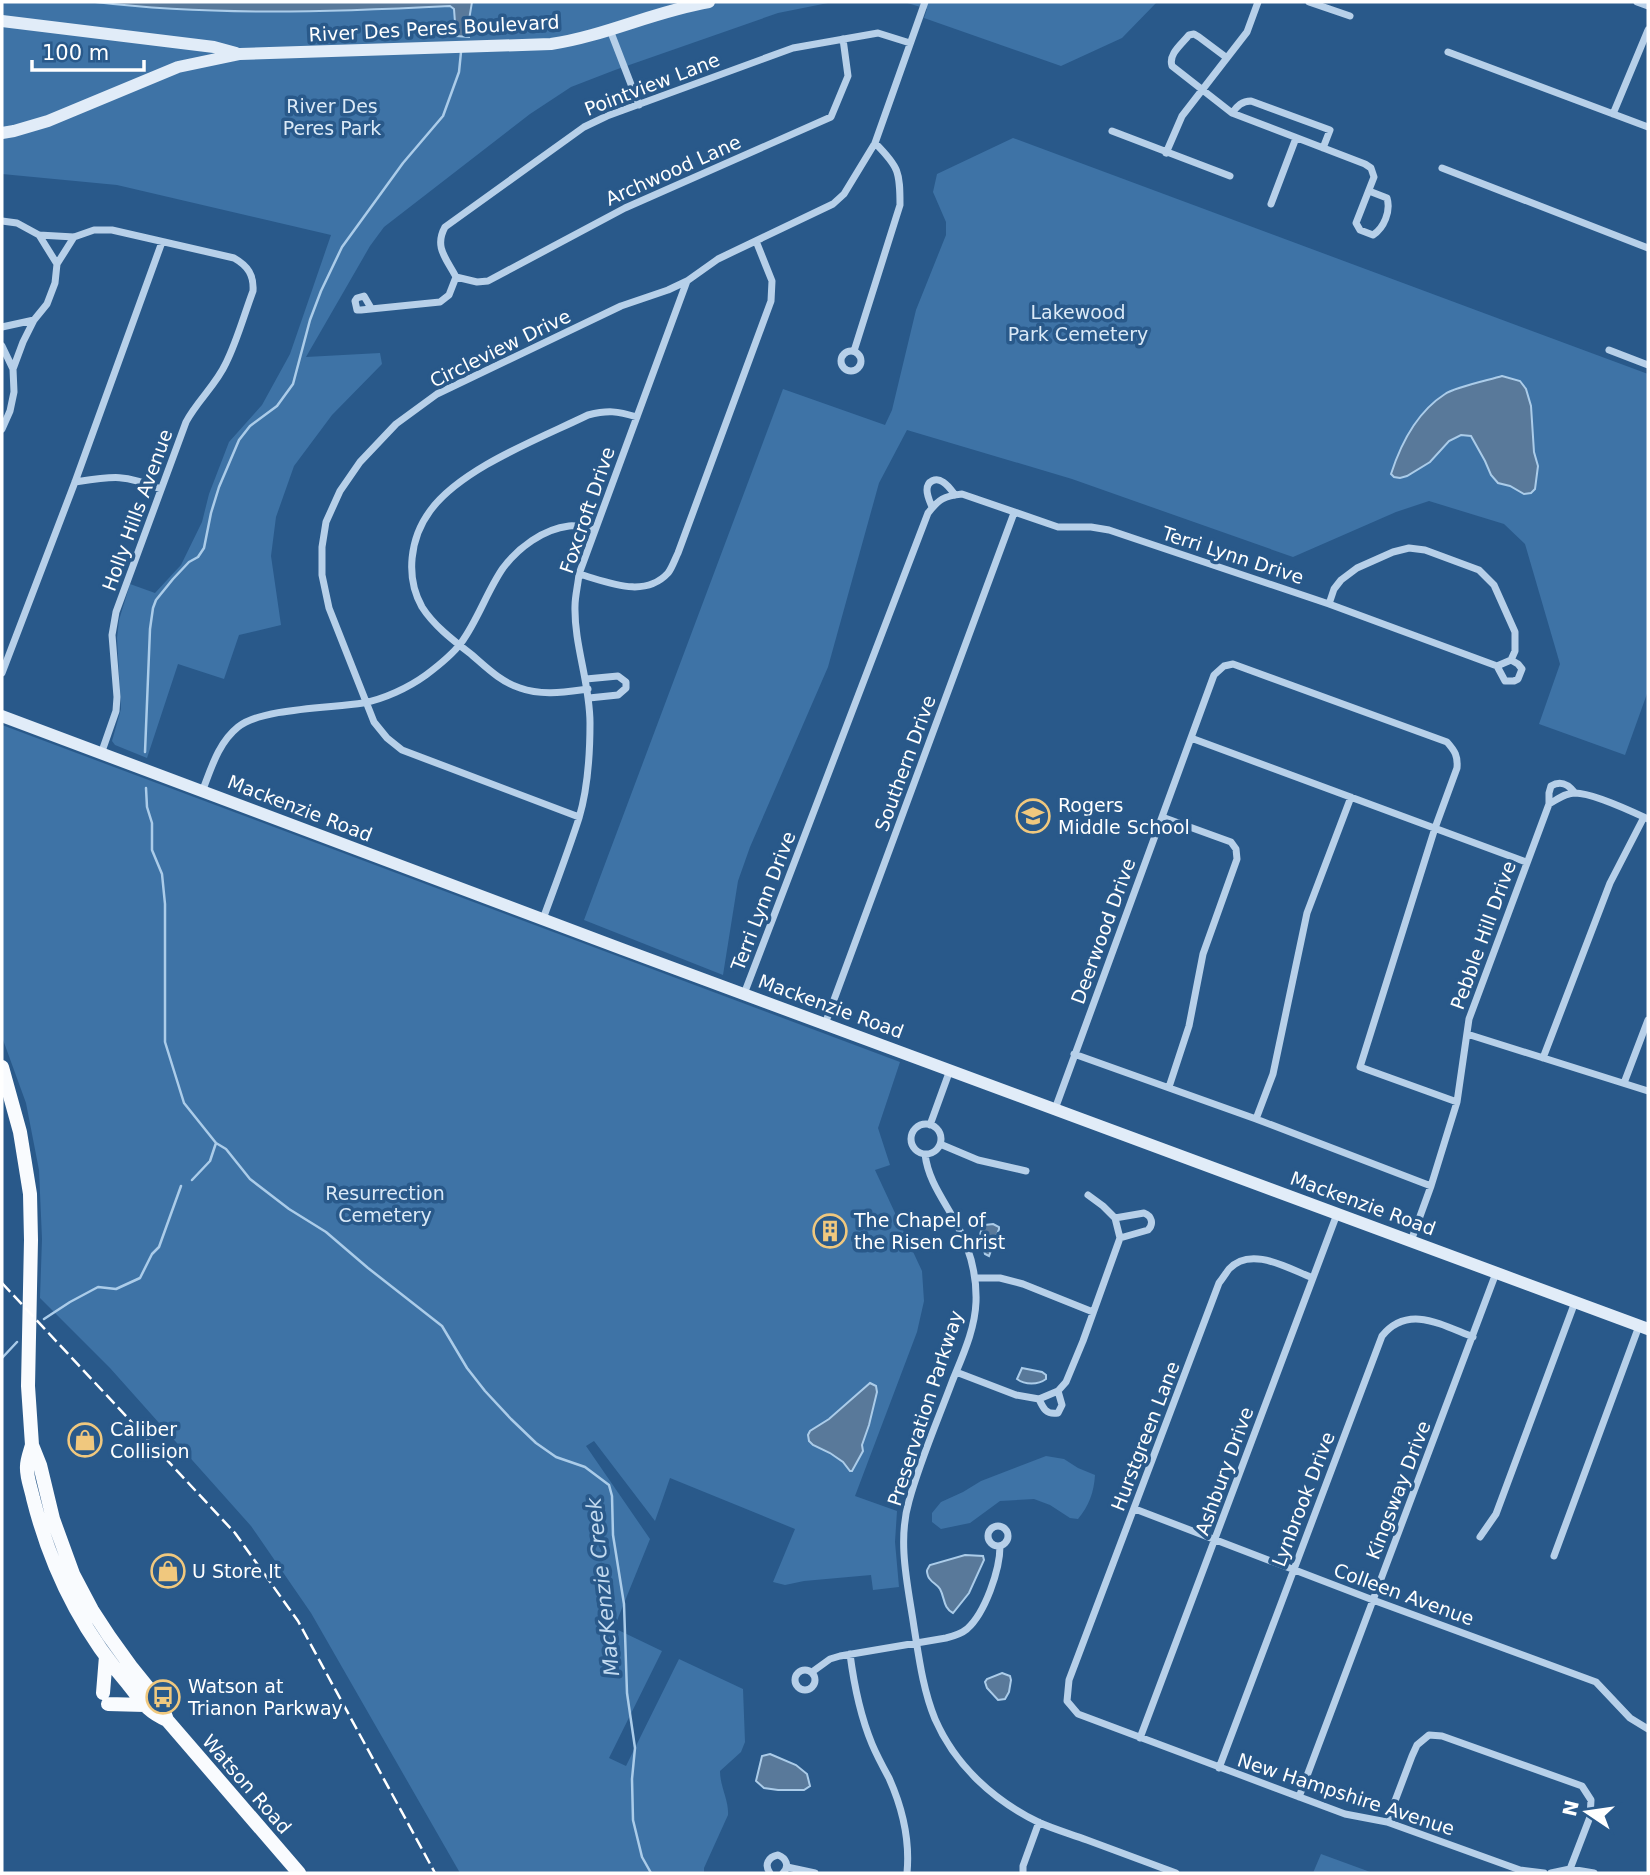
<svg xmlns="http://www.w3.org/2000/svg" width="1650" height="1875" viewBox="0 0 1650 1875" font-family="'DejaVu Sans',sans-serif">
<rect width="100%" height="100%" fill="#29598a"/>
<!-- green -->
<path fill="#3e73a6" d="M 2,2 L 833,2 L 778,13 L 615,70 L 571,87 L 530,114 L 384,227 L 370,246 L 306,357 L 380,353 L 382,364 L 332,415 L 294,466 L 276,517 L 271,556 L 281,625 L 239,635 L 224,679 L 178,664 L 147,758 L 115,745 L 112,741 L 121,709 L 117,638 L 119,620 L 130,584 L 155,593 L 181,565 L 202,522 L 209,494 L 229,442 L 262,405 L 290,354 L 331,235 L 117,185 L 2,174 Z
M 904,2 L 1157,2 L 1122,38 L 1061,66 L 924,18 L 927,9 Z
M 1013,138 L 1648,374 L 1648,691 L 1625,755 L 1539,724 L 1560,664 L 1525,544 L 1504,524 L 1429,501 L 1396,512 L 1293,557 L 1072,479 L 907,430 L 879,483 L 828,667 L 750,847 L 738,881 L 723,975 L 584,920 L 783,389 L 885,425 L 892,410 L 916,310 L 946,235 L 946,222 L 933,192 L 937,174 Z
M 2,725 L 900,1062 L 878,1128 L 890,1165 L 875,1170 L 922,1271 L 924,1301 L 917,1332 L 855,1496 L 897,1511 L 895,1542 L 899,1587 L 873,1590 L 871,1575 L 804,1581 L 785,1585 L 773,1582 L 795,1529 L 670,1478 L 655,1521 L 594,1441 L 586,1446 L 650,1539 L 614,1628 L 662,1651 L 609,1758 L 626,1766 L 679,1659 L 743,1689 L 745,1742 L 741,1752 L 720,1771 C 720,1787 729,1800 728,1815 L 704,1868 L 704,1873 L 460,1873 L 311,1613 L 251,1526 L 110,1368 L 40,1298 L 42,1239 L 39,1170 L 26,1103 L 2,1037 Z
M 1046,1456 L 1064,1459 L 1078,1468 L 1095,1475 C 1094,1492 1089,1506 1078,1519 L 1070,1518 L 1050,1505 L 1034,1499 L 1000,1501 L 970,1523 L 941,1529 L 932,1522 L 932,1513 L 941,1502 L 963,1492 L 981,1481 Z
M 1321,1854 L 1373,1873 L 1313,1873 Z"/>
<!-- water -->
<path fill="#59799a" stroke="#abcce9" stroke-width="2" d="M 95,2 L 472,2 L 469,20 L 469,37 L 456,36 L 454,9 L 450,6 C 332,12 212,16 95,2 Z
M 1502,376 L 1520,381 L 1526,389 L 1531,406 L 1534,452 L 1538,466 L 1535,489 L 1531,493 L 1524,494 L 1510,486 L 1498,483 L 1491,475 L 1485,461 L 1471,436 L 1461,435 L 1449,441 L 1430,462 L 1407,476 L 1400,478 L 1394,477 L 1391,474 C 1401,443 1417,412 1445,394 C 1455,387 1489,380 1502,376 Z
M 993,1224 L 999,1227 L 999,1229 L 989,1256 L 985,1254 C 982,1243 976,1234 985,1225 Z
M 1022,1368 L 1042,1372 L 1046,1375 L 1046,1379 C 1038,1385 1025,1385 1017,1379 Z
M 870,1383 L 876,1386 L 877,1392 L 869,1425 L 862,1445 L 863,1451 L 852,1471 L 850,1471 L 843,1462 L 830,1453 L 813,1445 L 809,1441 L 808,1435 L 810,1431 L 829,1419 Z
M 965,1555 L 983,1556 L 984,1560 L 969,1593 L 953,1613 C 943,1608 945,1598 940,1589 C 937,1584 930,1582 928,1576 C 926,1570 927,1570 930,1565 Z
M 1002,1673 L 1010,1676 L 1011,1680 L 1009,1692 L 1005,1699 L 998,1700 L 987,1688 L 985,1682 L 987,1679 Z
M 770,1754 L 796,1765 L 807,1774 L 810,1786 L 804,1790 L 778,1790 L 764,1788 L 756,1781 L 762,1756 Z"/>
<g fill="none" stroke-linecap="round" stroke-linejoin="round">
<!-- stream -->
<path stroke="#abcce9" stroke-width="2.5" d="M 145,752 L 150,629 L 153,608 L 156,600 L 173,579 L 189,562 L 198,557 L 204,548 L 211,513 L 219,487 L 239,440 L 250,426 L 277,406 L 293,384 L 310,320 L 321,291 L 342,247 L 403,163 L 443,116 L 459,72 L 461,52
M 146,788 L 147,807 L 152,823 L 152,850 L 162,874 L 165,904 L 165,1042 L 184,1103 L 216,1143 L 226,1149 L 250,1179 L 289,1209 L 326,1232 L 368,1268 L 442,1326 L 467,1368 L 485,1391 L 511,1419 L 536,1443 L 556,1457 L 585,1467 L 609,1485 L 612,1496 L 613,1535 L 624,1604 L 627,1693 L 635,1748 L 632,1779 L 633,1820 L 642,1857 L 651,1873
M 192,1180 L 210,1161 L 216,1143
M 44,1319 L 70,1302 L 98,1287 L 116,1289 L 140,1278 L 152,1254 L 159,1247 L 181,1186
M 2,1358 L 17,1342"/>
<!-- street -->
<path stroke="#b7d0e9" stroke-width="7" d="M 1309,2 L 1350,16
M 1637,2 L 1648,6
M 610,30 L 639,105
M 1448,52 L 1648,127
M 1227,58 L 1199,37 L 1194,34 L 1189,35 C 1182,44 1168,54 1172,66 L 1232,113 L 1365,164 L 1371,168 L 1374,177 L 1356,223 L 1360,230 L 1373,235 C 1384,228 1391,211 1387,198 L 1369,191
M 1232,113 C 1237,106 1242,101 1251,101 L 1330,130 L 1323,148
M 1613,114 L 1648,30
M 1112,131 L 1230,176
M 1166,153 L 1182,116 L 1247,32 L 1258,2
M 1442,168 L 1648,248
M 1271,204 L 1296,138
M 2,221 L 17,223 L 39,235 L 74,237 L 94,230 L 112,230 L 234,258 C 248,266 254,275 253,291 C 244,315 237,341 226,363 C 216,385 197,401 186,422 L 116,612 L 112,635 L 117,697 L 116,711 L 101,754
M 39,235 L 57,264
M 456,277 C 446,258 434,247 445,227 L 584,127 L 607,116 L 793,48 L 878,33 L 910,43
M 456,277 L 477,282 L 488,281 L 625,208 L 831,117 L 848,76 L 843,39
M 371,308 L 364,296 L 357,298 L 355,301 L 357,310 L 361,310 L 440,302 L 449,295 L 456,277
M 2,327 L 34,320
M 2,346 L 13,369
M 1609,350 L 1648,365
M841 361a10 10 0 1 1 20 0a10 10 0 1 1-20 0Z
M 854,351 L 900,205 C 900,172 899,167 875,143
M 2,429 L 10,411 L 14,392 L 13,369 L 23,342 L 34,320 L 47,304 L 55,283 L 57,264 L 74,237
M 75,482 C 114,476 123,474 161,489
M 932,507 C 930,502 927,496 927,490 C 927,481 936,477 943,482 C 948,485 952,491 955,495
M 579,574 C 608,582 644,599 668,573 C 672,568 675,559 678,553 L 771,301 L 772,281 L 756,241
M 1329,604 L 1334,589 L 1341,580 L 1357,568 L 1393,552 L 1409,548 L 1425,550 L 1479,570 L 1494,585 L 1515,632 L 1515,651 L 1511,660
M 1497,666 L 1505,681 L 1514,681 L 1518,679 L 1522,669 L 1518,664 L 1511,660
M 2,673 L 75,482 L 162,242
M 586,679 L 618,676 L 626,682 L 626,688 L 618,695 L 589,698
M 588,689 C 565,692 542,696 520,688 C 501,682 487,668 472,655 C 454,641 434,626 422,607 C 405,577 410,538 430,511 C 461,468 541,438 588,415 C 608,410 617,411 637,417
M 1191,738 L 1526,862
M 202,792 C 211,769 218,743 238,727 C 261,708 332,708 363,703 C 384,699 408,688 426,675 C 438,666 452,655 461,643 C 478,620 487,591 503,568 C 518,548 543,529 569,526 C 578,525 587,528 595,530
M 1549,804 L 1549,793 L 1551,786 C 1561,780 1568,784 1575,793
M 579,817 L 402,750 L 387,738 L 374,722 L 329,608 L 322,575 L 322,547 L 326,522 L 340,491 L 360,462 L 396,424 L 437,394 L 621,306 L 668,290 L 687,281 L 718,259 L 833,204 L 844,194 L 875,143 L 925,2
M 1162,817 L 1231,842 L 1236,849 L 1237,859 L 1203,954 L 1189,1026 L 1169,1087
M 543,919 C 555,886 568,852 579,818 C 588,788 590,754 590,723 C 590,683 574,645 575,606 C 575,596 578,585 579,574 L 687,281
M 744,994 L 928,513 C 939,499 944,496 962,494 L 1058,527 L 1091,527 L 1109,530 L 1329,604 L 1497,666 L 1511,660
M 825,1024 L 1014,513
M 1467,1034 L 1648,1091
M 1074,1054 L 1256,1119 L 1431,1186
M 1543,1058 L 1610,883 L 1644,817
M 1624,1083 L 1648,1020
M 1055,1109 L 1214,675 L 1224,666 L 1233,664 L 1447,742 C 1455,751 1458,756 1457,768 L 1435,828 L 1360,1067 L 1457,1102
M 1256,1119 L 1273,1074 L 1307,913 L 1351,797
M911 1139a15 15 0 1 1 30 0a15 15 0 1 1-30 0Z
M 930,1125 L 950,1070
M 940,1144 L 978,1160 L 1026,1171
M 925,1154 C 928,1180 943,1199 955,1221 C 969,1246 977,1273 976,1302 C 975,1330 962,1357 952,1382 C 937,1422 920,1461 909,1501 C 897,1542 908,1586 914,1627 C 919,1658 923,1690 935,1719 C 955,1765 993,1800 1038,1822 C 1053,1829 1071,1834 1087,1840 C 1117,1851 1147,1862 1176,1873
M 1115,1218 L 1144,1213 C 1152,1216 1154,1224 1148,1230 L 1120,1238
M 1411,1241 L 1431,1186 L 1457,1102 L 1469,1019 L 1549,804 C 1558,799 1565,793 1575,793 C 1593,793 1631,811 1648,819
M 976,1278 L 1000,1278 L 1023,1284 L 1093,1312
M 1313,1278 C 1289,1269 1251,1245 1229,1269 C 1226,1273 1223,1278 1219,1283 L 1069,1680 L 1067,1701 L 1078,1714 L 1345,1814 L 1387,1822 L 1520,1870 L 1544,1873
M 956,1372 L 1016,1395 L 1039,1399 L 1058,1391 L 1066,1382 L 1083,1341 L 1120,1238 L 1115,1218 L 1103,1206 L 1088,1195
M 1039,1399 C 1043,1408 1046,1415 1058,1413 L 1062,1405 L 1058,1391
M 1135,1509 L 1373,1600 L 1596,1682 L 1630,1718 L 1648,1729
M988 1536a10 10 0 1 1 20 0a10 10 0 1 1-20 0Z
M 1480,1537 L 1496,1514 L 1575,1302
M 1554,1556 L 1639,1326
M 850,1654 C 854,1685 860,1715 872,1744 C 877,1756 883,1767 889,1778 C 902,1807 910,1841 907,1873
M795 1680a10 10 0 1 1 20 0a10 10 0 1 1-20 0Z
M 812,1672 L 830,1659 L 840,1656 L 946,1638 C 954,1636 961,1634 967,1629 C 985,1613 1000,1570 1000,1546
M 1140,1738 L 1337,1214
M 1219,1768 L 1382,1336 C 1408,1304 1442,1325 1473,1337
M 1299,1797 L 1496,1273
M 1387,1822 L 1412,1756 L 1417,1745 L 1429,1735 L 1442,1736 L 1582,1786 L 1591,1800 L 1590,1817 L 1570,1869
M 787,1867 L 815,1873
M 770,1873 C 764,1865 768,1857 778,1855 C 786,1858 790,1866 783,1873
M 1023,1873 L 1023,1866 L 1039,1822
M 1551,1873 L 1570,1869 L 1594,1873"/>
<!-- secondary -->
<path stroke="#e1ecf8" stroke-width="12" d="M 2,21 L 214,47 L 236,53
M 2,133 L 14,131 L 48,121 L 178,67 L 240,54 L 551,44 C 605,36 655,11 709,2
M 2,716 L 622,949 L 1648,1329"/>
<!-- primary -->
<path stroke="#f9fbfe" stroke-width="14" d="M 2,1067 L 20,1132 L 30,1194 L 31,1240 L 28,1386 L 32,1445 L 40,1465 L 53,1519 L 73,1574 L 92,1610 L 109,1636 L 132,1668 L 161,1704 L 167,1720 L 299,1873
M 32,1445 C 30,1452 27,1460 27,1466 C 26,1476 31,1488 33,1498 C 50,1566 82,1631 128,1684 C 142,1701 146,1711 167,1720
M 103,1693 L 106,1656
M 108,1704 L 145,1705"/>
<!-- rail -->
<path stroke="#fff" stroke-width="2.5" stroke-dasharray="12 5" stroke-linecap="butt" d="M 2,1283 L 235,1533 L 298,1621 L 435,1873"/>
</g>
<!-- icons -->
<defs>
<symbol id="school-ring" viewBox="-11 -11 22 22"><circle r="9.5" fill="#29598a" stroke="#f0c87e" stroke-width="1.5"/><path d="M0-5L7-2L0 1L-7-2ZM-4 1L0 2.5L4 1V4Q0 6-4 4Z" fill="#f0c87e"/></symbol>
<symbol id="building-ring" viewBox="-11 -11 22 22"><circle r="9.5" fill="#29598a" stroke="#f0c87e" stroke-width="1.5"/><path d="M-4-6H4V6H1V3H-1V6H-4ZM-2.5-4.3h1.7v1.8h-1.7ZM.8-4.3h1.7v1.8H.8ZM-2.5-1h1.7V.8h-1.7ZM.8-1h1.7V.8H.8Z" fill="#f0c87e"/></symbol>
<symbol id="shop-ring" viewBox="-11 -11 22 22"><circle r="9.5" fill="#29598a" stroke="#f0c87e" stroke-width="1.5"/><path d="M-5-2.5h2.3a2.7 3.5 0 0 1 5.4 0H5L5.5 6h-11ZM-1.5-2.5h3a1.5 2.3 0 0 0-3 0Z" fill="#f0c87e"/></symbol>
<symbol id="bus-ring" viewBox="-11 -11 22 22"><circle r="9.5" fill="#29598a" stroke="#f0c87e" stroke-width="1.5"/><path d="M-5-6H5V4H4V6H2V4H-2V6H-4V4H-5ZM-3.5-4V0h7V-4ZM-3.5 1.2v1.5H-2V1.2ZM2 1.2v1.5H3.5V1.2Z" fill="#f0c87e"/></symbol>
</defs>
<g fill-rule="evenodd">
<use href="#school-ring" x="1014" y="797" width="38" height="38"/>
<use href="#building-ring" x="811" y="1212" width="38" height="38"/>
<use href="#shop-ring" x="66" y="1421" width="38" height="38"/>
<use href="#shop-ring" x="149" y="1552" width="38" height="38"/>
<use href="#bus-ring" x="144" y="1678" width="38" height="38"/>
</g>
<g text-anchor="middle" stroke-width="7" stroke-linejoin="round" paint-order="stroke">
<!-- street labels -->
<g font-size="19" fill="#fff" stroke="#29598a">
<text transform="translate(434 28) rotate(-3)" y="7">River Des Peres Boulevard</text>
<text transform="translate(652 84) rotate(-21)" y="7">Pointview Lane</text>
<text transform="translate(673 170) rotate(-24)" y="7">Archwood Lane</text>
<text transform="translate(500 348) rotate(-26)" y="7">Circleview Drive</text>
<text transform="translate(137 510) rotate(-70)" y="7">Holly Hills Avenue</text>
<text transform="translate(587 510) rotate(-71)" y="7">Foxcroft Drive</text>
<text transform="translate(1233 555) rotate(18)" y="7">Terri Lynn Drive</text>
<text transform="translate(905 763) rotate(-70)" y="7">Southern Drive</text>
<text transform="translate(300 808) rotate(21)" y="7">Mackenzie Road</text>
<text transform="translate(763 901) rotate(-69)" y="7">Terri Lynn Drive</text>
<text transform="translate(1103 931) rotate(-70)" y="7">Deerwood Drive</text>
<text transform="translate(1483 935) rotate(-70)" y="7">Pebble Hill Drive</text>
<text transform="translate(831 1006) rotate(20)" y="7">Mackenzie Road</text>
<text transform="translate(1363 1203) rotate(20)" y="7">Mackenzie Road</text>
<text transform="translate(925 1408) rotate(-72)" y="7">Preservation Parkway</text>
<text transform="translate(1145 1436) rotate(-69)" y="7">Hurstgreen Lane</text>
<text transform="translate(1224 1471) rotate(-70)" y="7">Ashbury Drive</text>
<text transform="translate(1398 1490) rotate(-69)" y="7">Kingsway Drive</text>
<text transform="translate(1303 1499) rotate(-69)" y="7">Lynbrook Drive</text>
<text transform="translate(1404 1594) rotate(20)" y="7">Colleen Avenue</text>
<text transform="translate(247 1784) rotate(49)" y="7">Watson Road</text>
<text transform="translate(1346 1794) rotate(18)" y="7">New Hampshire Avenue</text>
</g>
<!-- park labels -->
<g font-size="19" fill="#dae9f7" stroke="#29598a">
<text x="332" y="113">River Des<tspan x="332" dy="22">Peres Park</tspan></text>
<text x="1078" y="319">Lakewood<tspan x="1078" dy="22">Park Cemetery</tspan></text>
<text x="385" y="1200">Resurrection<tspan x="385" dy="22">Cemetery</tspan></text>
</g>
<!-- poi labels -->
<g font-size="19" fill="#fff" stroke="#29598a" text-anchor="start">
<text x="1058" y="812">Rogers<tspan x="1058" dy="22">Middle School</tspan></text>
<text x="854" y="1227">The Chapel of<tspan x="854" dy="22">the Risen Christ</tspan></text>
<text x="110" y="1436">Caliber<tspan x="110" dy="22">Collision</tspan></text>
<text x="192" y="1578">U Store It</text>
<text x="188" y="1693">Watson at<tspan x="188" dy="22">Trianon Parkway</tspan></text>
</g>
<!-- water labels -->
<g font-size="21" font-style="italic" fill="#c2daf0" stroke="#29598a">
<text transform="translate(603 1587) rotate(-96)" y="7">MacKenzie Creek</text>
</g>
</g>
<!-- border -->
<rect width="1650" height="1875" fill="none" stroke="#ffffff" stroke-width="7"/>
<!-- north arrow -->
<g transform="translate(1587 1812) rotate(283)" stroke="#29598a" stroke-width="5" paint-order="stroke">
<path d="M0-5L12 26L0 18L-12 26Z" fill="#ffffff"/>
<text y="-10" font-size="19" font-weight="bold" text-anchor="middle" fill="#ffffff">N</text>
</g>
<!-- scale -->
<path d="M32 60v10h112v-10" fill="none" stroke="#ffffff" stroke-width="3.5"/>
<text x="42" y="60" font-size="21" fill="#ffffff" stroke="#29598a" stroke-width="5" paint-order="stroke">100 m</text>
</svg>
